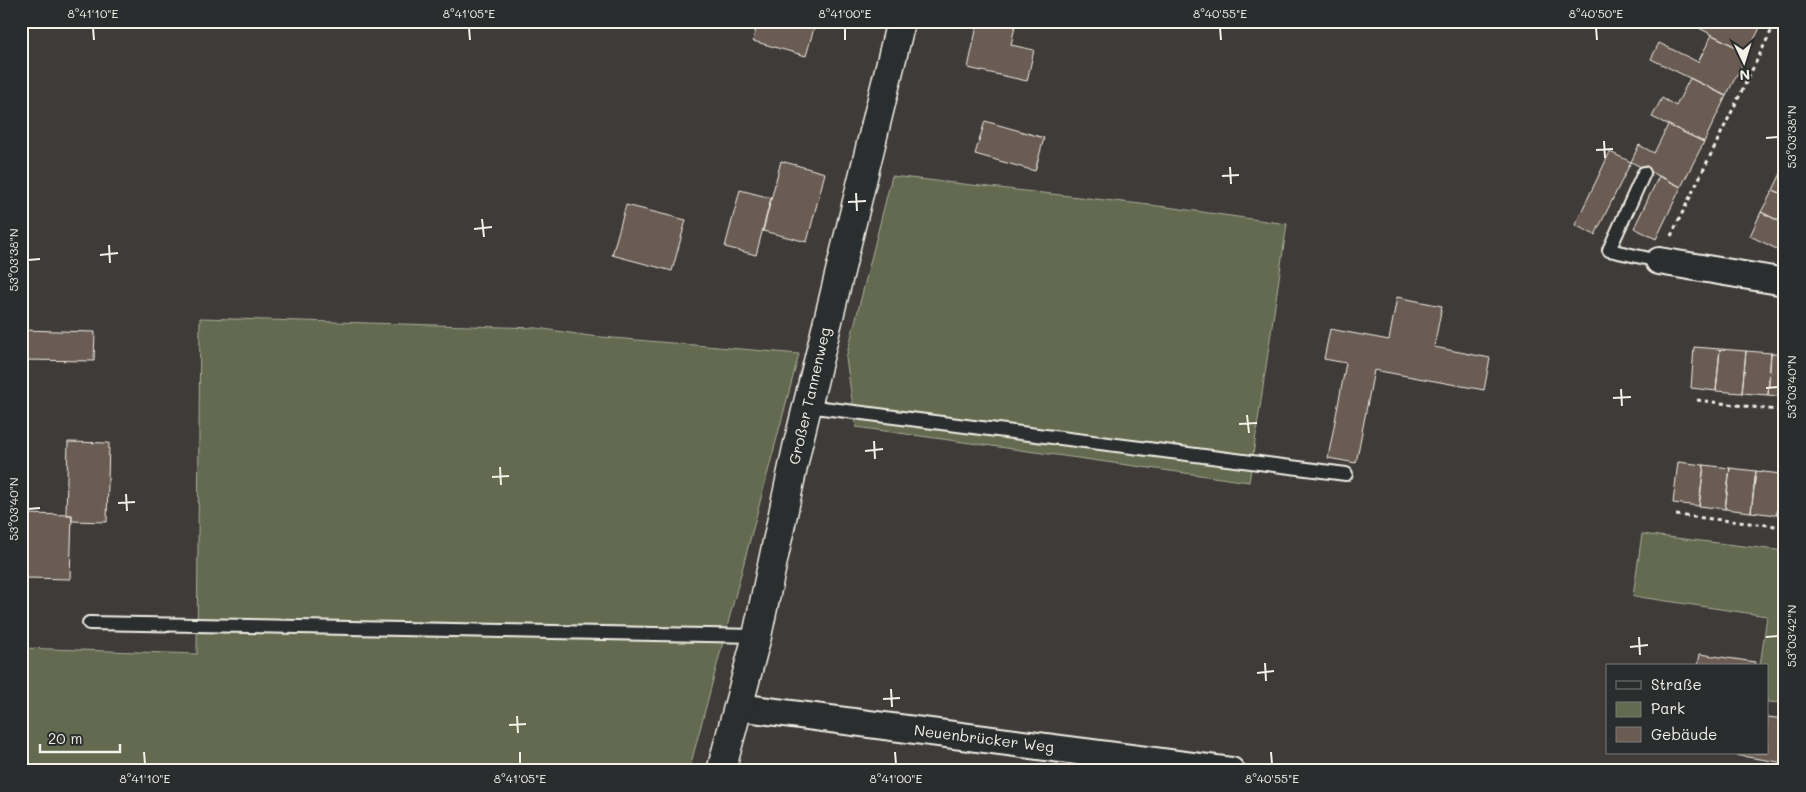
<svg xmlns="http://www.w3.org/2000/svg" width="1806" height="792" viewBox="0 0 1806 792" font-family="Mali,sans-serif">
<rect width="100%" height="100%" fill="#3e3b39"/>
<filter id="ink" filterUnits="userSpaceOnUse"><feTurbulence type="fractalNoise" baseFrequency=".02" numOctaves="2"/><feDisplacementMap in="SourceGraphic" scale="10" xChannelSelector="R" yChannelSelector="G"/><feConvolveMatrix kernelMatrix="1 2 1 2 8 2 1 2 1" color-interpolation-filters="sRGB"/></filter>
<g filter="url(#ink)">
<!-- green -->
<path fill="#636a4f" stroke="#acae9c" d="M 892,176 L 1167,207 L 1287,224 L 1249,482 L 856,427 L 846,358 Z
M 200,318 L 537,328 L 590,336 L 799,354 L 689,771 L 21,771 L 21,648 L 197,654 Z
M 1642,534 L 1785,551 L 1785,703 L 1767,702 L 1767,666 L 1760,666 L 1767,616 L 1633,596 Z"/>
<!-- building -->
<path fill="#6b5c53" stroke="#f4f1e8" d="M 758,21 L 816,21 L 806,56 L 753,41 Z
M 978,21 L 1016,21 L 1011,45 L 1034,50 L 1027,81 L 968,68 Z
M 1700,21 L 1763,21 L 1748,53 L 1697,27 Z
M 1712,35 L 1748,53 L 1726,96 L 1651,59 L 1659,43 L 1698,62 Z
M 1690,78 L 1726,96 L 1704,142 L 1652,117 L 1662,98 L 1676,106 Z
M 985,121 L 1044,138 L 1035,171 L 975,154 Z
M 1668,125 L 1704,142 L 1681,187 L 1631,162 L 1639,145 L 1654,153 Z
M 1610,152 L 1631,162 L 1595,235 L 1575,225 Z
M 781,161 L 825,173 L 807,242 L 763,231 Z
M 1784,167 L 1785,167 L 1785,195 L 1773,190 Z
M 1659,176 L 1681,187 L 1656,239 L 1634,228 Z
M 740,190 L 771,198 L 756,255 L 725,247 Z
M 1773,190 L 1785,195 L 1785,224 L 1761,212 Z
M 626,205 L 686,220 L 672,271 L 612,255 Z
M 1761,212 L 1785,224 L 1785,253 L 1750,236 Z
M 1397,297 L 1442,306 L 1434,347 L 1490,358 L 1484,390 L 1374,370 L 1356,463 L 1328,458 L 1346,363 L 1324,359 L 1330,329 L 1389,340 Z
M 21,330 L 95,332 L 94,361 L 21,360 Z
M 1694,347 L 1720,349 L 1716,391 L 1691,388 Z
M 1720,349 L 1746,351 L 1742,393 L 1716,391 Z
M 1746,351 L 1771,353 L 1768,395 L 1742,393 Z
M 1771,353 L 1785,354 L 1785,397 L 1768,395 Z
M 68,442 L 109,443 L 107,522 L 72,521 L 72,515 L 66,515 Z
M 1678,462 L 1704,465 L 1699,506 L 1673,503 Z
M 1704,465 L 1730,468 L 1725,509 L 1699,506 Z
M 1730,468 L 1756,471 L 1751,512 L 1725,509 Z
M 1756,471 L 1781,474 L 1777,515 L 1751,512 Z
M 1781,474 L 1785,474 L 1785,516 L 1777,515 Z
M 26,514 L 72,515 L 70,579 L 25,578 Z
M 1700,654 L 1755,662 L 1754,666 L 1698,666 Z
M 1767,717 L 1785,719 L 1785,763 L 1723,753 L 1767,753 Z"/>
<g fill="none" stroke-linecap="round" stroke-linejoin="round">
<defs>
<path id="service" d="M 1644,173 L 1609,250 L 1659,261
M 807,406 L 1346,474
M 89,623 L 757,636"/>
<path id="minor" d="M 1659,261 L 1785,282
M 738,707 L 1231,771"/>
<path id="tertiary" d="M 721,771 L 757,636 L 797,448 L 901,21"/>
</defs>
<!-- service casing -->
<use href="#service" stroke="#f4f1e8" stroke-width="16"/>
<!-- minor casing -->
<use href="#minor" stroke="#f4f1e8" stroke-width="30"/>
<!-- tertiary casing -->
<use href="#tertiary" stroke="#f4f1e8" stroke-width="31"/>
<!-- path -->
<path stroke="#f4f1e8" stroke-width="3" stroke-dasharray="4 4" stroke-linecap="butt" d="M 1671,236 L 1776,21
M 1697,400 L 1785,411
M 1676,515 L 1785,527"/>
<!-- service -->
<use href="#service" stroke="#2a2d2e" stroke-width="12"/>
<!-- minor -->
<use href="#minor" stroke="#2a2d2e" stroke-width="26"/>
<!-- tertiary -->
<use href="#tertiary" stroke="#2a2d2e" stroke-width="28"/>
</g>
</g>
<!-- ticks -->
<path fill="none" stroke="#f4f1e8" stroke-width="2" d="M 93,28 L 94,40M 469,28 L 470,40M 845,28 L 845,40M 1220,28 L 1221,40M 1596,28 L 1597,40M 1766,138 L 1778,137M 1604,141 L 1605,158M 1596,150 L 1613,149M 1230,167 L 1231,184M 1222,176 L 1239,175M 856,193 L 857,211M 848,202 L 866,201M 482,219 L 484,237M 474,229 L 492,227M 109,245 L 110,263M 100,255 L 118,253M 28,260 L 40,259M 1766,388 L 1778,387M 1621,389 L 1622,406M 1613,398 L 1631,397M 1247,415 L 1249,433M 1239,424 L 1257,423M 874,441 L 875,459M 865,451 L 883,449M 500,467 L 501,485M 492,477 L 509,476M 126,494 L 127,511M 118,503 L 135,502M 28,509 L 40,508M 1639,637 L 1640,655M 1766,637 L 1778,636M 1630,647 L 1648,645M 1265,663 L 1266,681M 1257,673 L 1274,671M 891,689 L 892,707M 883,699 L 900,698M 517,716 L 518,733M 509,725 L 526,724M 144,752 L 145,764M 520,752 L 520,764M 895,752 L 896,764M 1271,752 L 1272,764"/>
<g text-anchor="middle" stroke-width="4" stroke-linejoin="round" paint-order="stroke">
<!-- street labels -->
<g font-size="15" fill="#f4f1e8" stroke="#2a2d2e">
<text transform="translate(810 396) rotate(-77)" y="5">Großer Tannenweg</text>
<text transform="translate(984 739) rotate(7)" y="5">Neuenbrücker Weg</text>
</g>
</g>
<!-- margin -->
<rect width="1806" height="792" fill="none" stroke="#2a2d2e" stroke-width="55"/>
<!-- legend -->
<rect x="1606" y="664" width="162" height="90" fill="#2a2d2e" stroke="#7b7b78"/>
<rect x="1616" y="681" width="25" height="8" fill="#2a2d2e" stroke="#7b7b78"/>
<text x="1651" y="690" font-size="15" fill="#f4f1e8">Straße</text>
<rect x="1616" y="702" width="25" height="15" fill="#636a4f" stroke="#7b7b78"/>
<text x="1651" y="714" font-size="15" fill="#f4f1e8">Park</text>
<rect x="1616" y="727" width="25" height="15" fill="#6b5c53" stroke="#7b7b78"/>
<text x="1651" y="740" font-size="15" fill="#f4f1e8">Gebäude</text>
<!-- north arrow -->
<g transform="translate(1744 62) rotate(176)" stroke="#2a2d2e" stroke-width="4" paint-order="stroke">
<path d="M0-4L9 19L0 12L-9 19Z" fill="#f4f1e8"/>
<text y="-8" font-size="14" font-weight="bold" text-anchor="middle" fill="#f4f1e8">N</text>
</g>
<!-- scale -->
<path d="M40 744v8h80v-8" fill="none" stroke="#f4f1e8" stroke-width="2.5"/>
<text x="48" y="744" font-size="15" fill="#f4f1e8" stroke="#2a2d2e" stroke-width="4" paint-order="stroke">20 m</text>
<rect x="28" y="28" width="1750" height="736" fill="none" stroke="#f4f1e8" stroke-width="2"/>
<g font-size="12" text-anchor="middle" fill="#f4f1e8">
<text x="93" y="18">8°41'10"E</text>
<text x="469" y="18">8°41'05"E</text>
<text x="845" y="18">8°41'00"E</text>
<text x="1220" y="18">8°40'55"E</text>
<text x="1596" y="18">8°40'50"E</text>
<text transform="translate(1792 137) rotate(-90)" y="4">53°03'38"N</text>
<text transform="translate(14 260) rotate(-90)" y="4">53°03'38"N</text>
<text transform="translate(1792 387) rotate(-90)" y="4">53°03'40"N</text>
<text transform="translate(14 509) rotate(-90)" y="4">53°03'40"N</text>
<text transform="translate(1792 636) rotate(-90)" y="4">53°03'42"N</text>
<text x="145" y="783">8°41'10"E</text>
<text x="520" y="783">8°41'05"E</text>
<text x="896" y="783">8°41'00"E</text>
<text x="1272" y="783">8°40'55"E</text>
</g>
</svg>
